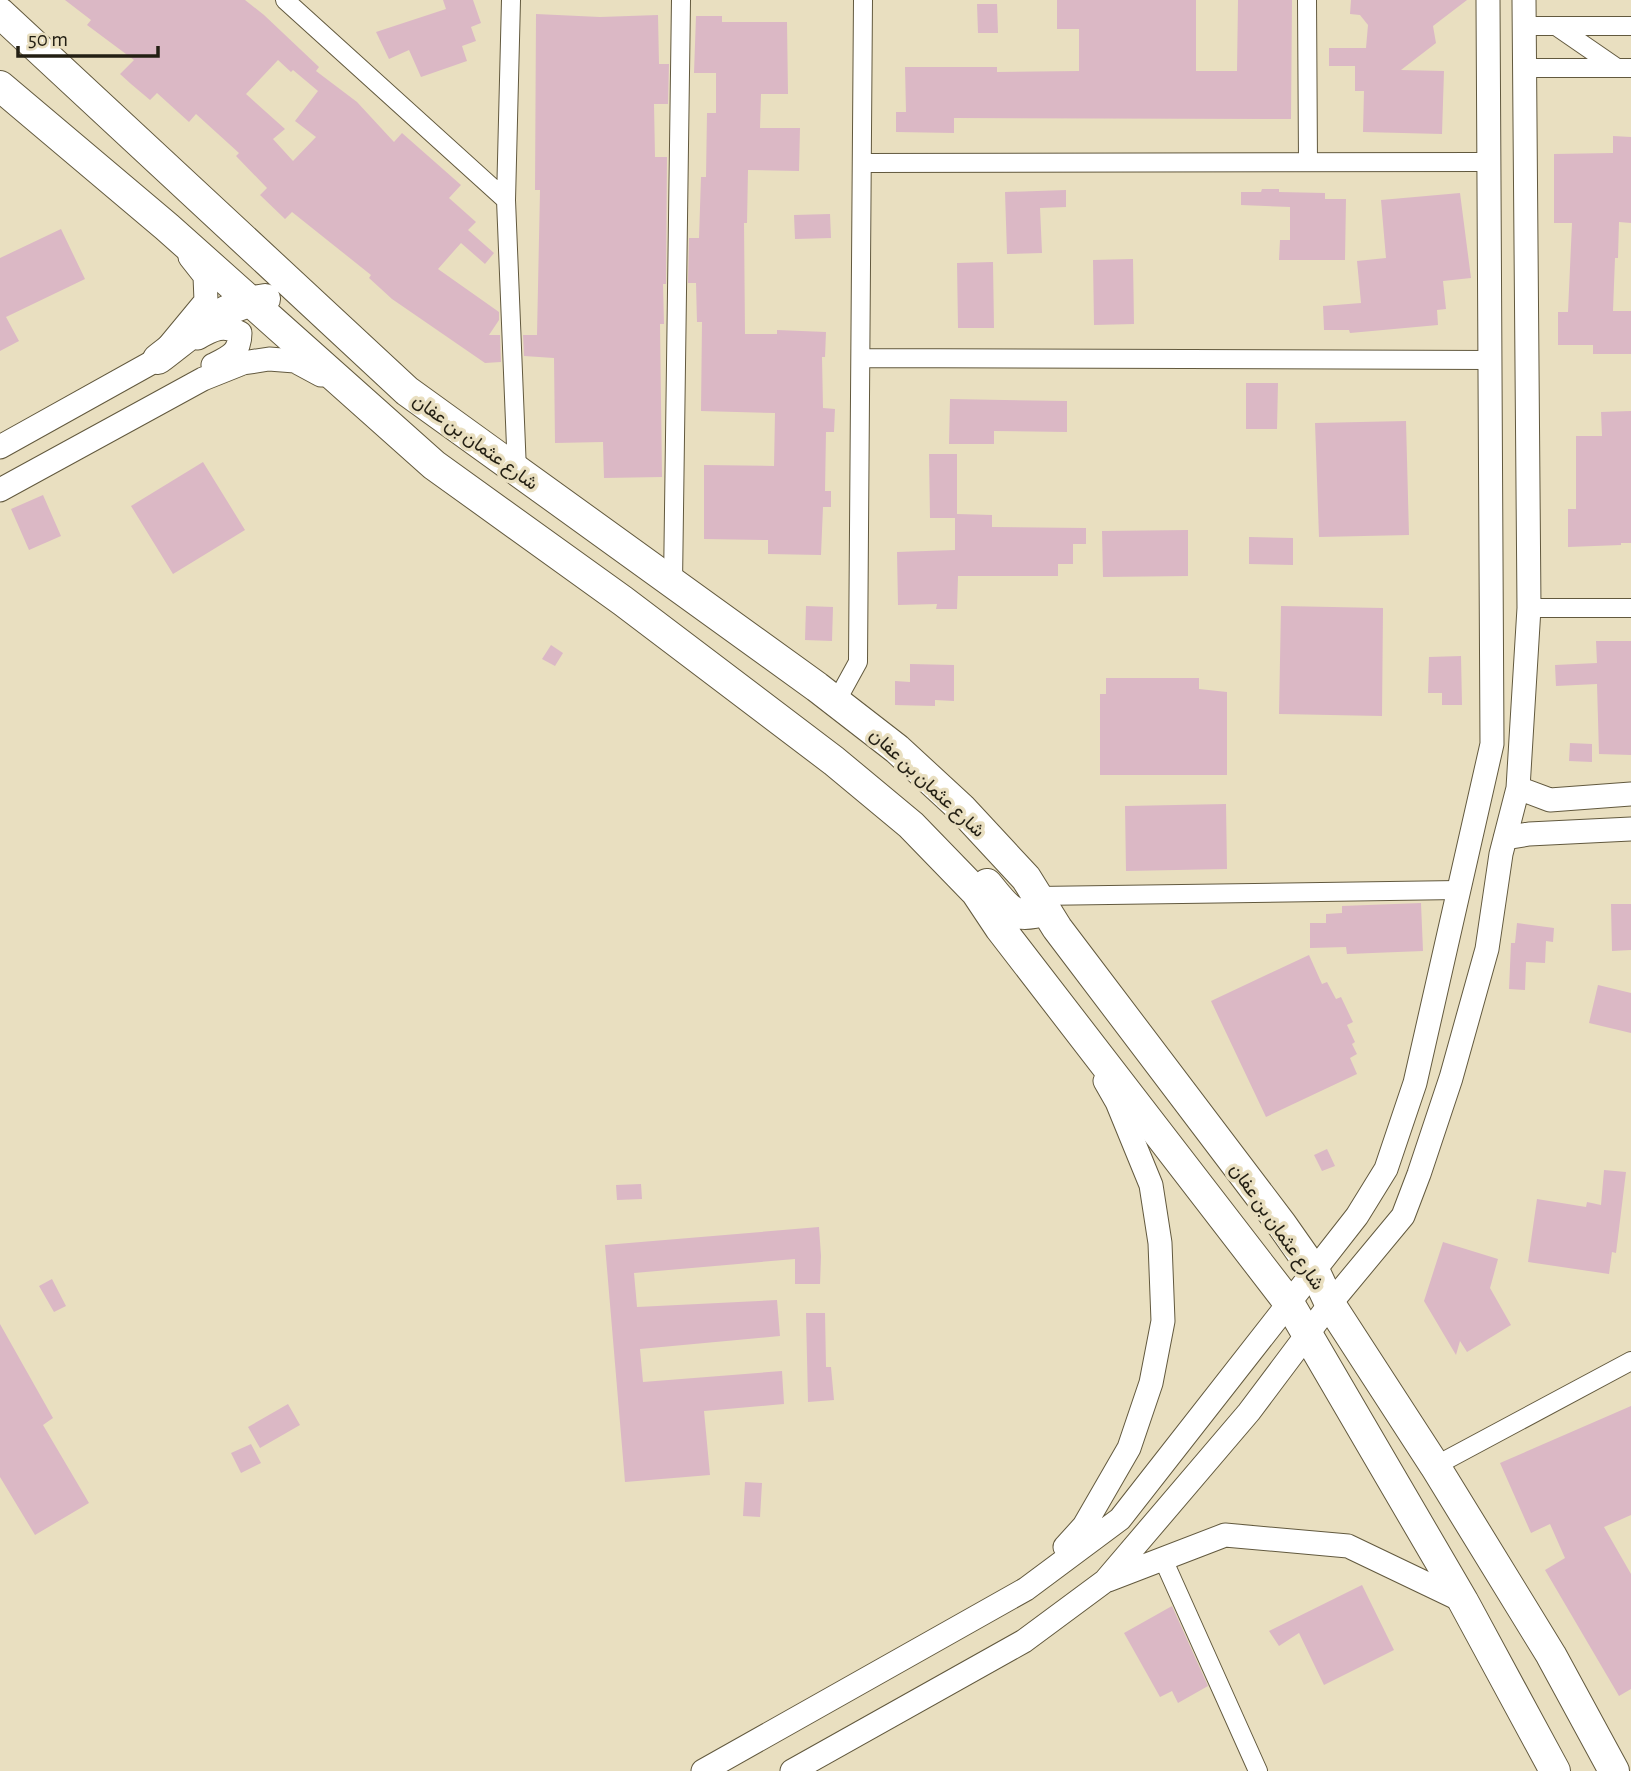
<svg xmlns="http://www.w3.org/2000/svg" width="1631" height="1771" viewBox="0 0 1631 1771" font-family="'Alegreya Sans',Vazirmatn,sans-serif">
<rect width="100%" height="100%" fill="#e9dfc0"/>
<!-- building -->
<path fill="#dbb8c5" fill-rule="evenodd" d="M 65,0 L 245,0 L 264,15 L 319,67 L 316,71 L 357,102 L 394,142 L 402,133 L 461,185 L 449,198 L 476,222 L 468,230 L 494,253 L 485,264 L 461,243 L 438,269 L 499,312 L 499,320 L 489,335 L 500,335 L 501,362 L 485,363 L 392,299 L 369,278 L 371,275 L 292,212 L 285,219 L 260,195 L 267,188 L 236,156 L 239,153 L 196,114 L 189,122 L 157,93 L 150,100 L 131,84 L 120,74 L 134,60 L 87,25 L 91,20 ZM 278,60 L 291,72 L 293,70 L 318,91 L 295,121 L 316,137 L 293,161 L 273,139 L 285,129 L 246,94 Z
M 443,0 L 473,0 L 481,23 L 471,27 L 476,41 L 462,46 L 467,61 L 421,77 L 409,50 L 389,59 L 376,32 L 446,9 Z
M 1057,0 L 1196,0 L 1196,71 L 1237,71 L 1238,0 L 1292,0 L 1291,119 L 954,118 L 954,133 L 896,132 L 896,112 L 906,112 L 905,67 L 997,67 L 997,72 L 1079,71 L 1079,29 L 1057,29 Z
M 1351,0 L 1467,0 L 1433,26 L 1436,43 L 1401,70 L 1444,71 L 1442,134 L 1363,132 L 1364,91 L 1355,91 L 1355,66 L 1329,66 L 1329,48 L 1366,48 L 1368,25 L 1360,15 L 1350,14 Z
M 977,4 L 997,4 L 998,33 L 978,33 Z
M 536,14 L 600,17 L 658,15 L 659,64 L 669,64 L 668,104 L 654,104 L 655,157 L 667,157 L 666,284 L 663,284 L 664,324 L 660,324 L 662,477 L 604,478 L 603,442 L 555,443 L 554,358 L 524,356 L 523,335 L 537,335 L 540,190 L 535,190 Z
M 696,16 L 722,16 L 722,22 L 787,22 L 788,94 L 761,94 L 760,128 L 800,128 L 799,171 L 748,170 L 747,223 L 744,223 L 745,334 L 777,334 L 777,330 L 826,332 L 825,357 L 822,357 L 823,408 L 835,409 L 834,432 L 826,432 L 825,491 L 831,491 L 831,507 L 823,507 L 821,555 L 768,554 L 768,540 L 704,539 L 704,465 L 774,466 L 775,413 L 701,411 L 702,322 L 697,322 L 696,283 L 688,283 L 689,238 L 699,238 L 701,177 L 706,177 L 707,113 L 716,113 L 716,73 L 694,73 Z
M 1613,136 L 1631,137 L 1631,223 L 1619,222 L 1618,258 L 1615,258 L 1613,311 L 1631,311 L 1631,354 L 1593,354 L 1593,345 L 1558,345 L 1558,312 L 1568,312 L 1572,223 L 1554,223 L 1554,154 L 1613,153 Z
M 1262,189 L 1279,189 L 1279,192 L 1325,193 L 1325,199 L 1346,199 L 1345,260 L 1279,260 L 1280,240 L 1290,240 L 1290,207 L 1241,205 L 1241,192 L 1261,192 Z
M 1066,190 L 1066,207 L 1040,208 L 1042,253 L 1007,254 L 1005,192 Z
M 1460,193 L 1471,278 L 1443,281 L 1446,309 L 1437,310 L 1438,325 L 1350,333 L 1349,330 L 1324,330 L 1323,306 L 1361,303 L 1357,261 L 1386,258 L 1381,200 Z
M 830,214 L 831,238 L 795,239 L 794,215 Z
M 61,229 L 85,279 L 6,317 L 19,341 L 0,351 L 0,258 Z
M 1133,259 L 1134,324 L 1094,325 L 1093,260 Z
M 993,262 L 994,328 L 958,328 L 957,263 Z
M 1246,383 L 1278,383 L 1277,429 L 1246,429 Z
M 950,399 L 1067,401 L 1067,432 L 994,431 L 994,444 L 949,444 Z
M 1631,411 L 1631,543 L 1621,543 L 1621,545 L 1568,547 L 1568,509 L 1576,509 L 1576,436 L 1602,436 L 1601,412 Z
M 1406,421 L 1409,535 L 1319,537 L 1315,423 Z
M 929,454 L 957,454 L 957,514 L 992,515 L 992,527 L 1086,528 L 1086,544 L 1073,544 L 1073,564 L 1058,564 L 1058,576 L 958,576 L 957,609 L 936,609 L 937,604 L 898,605 L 897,552 L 955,550 L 955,518 L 930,518 Z
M 203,462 L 245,530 L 173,574 L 131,506 Z
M 43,495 L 61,536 L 29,550 L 11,509 Z
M 1188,530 L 1188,576 L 1103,577 L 1102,531 Z
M 1249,537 L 1293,538 L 1293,565 L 1249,564 Z
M 806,606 L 833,607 L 832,641 L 805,640 Z
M 1281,606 L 1383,608 L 1382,716 L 1279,714 Z
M 1596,641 L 1631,641 L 1631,755 L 1599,754 L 1597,684 L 1556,686 L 1555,665 L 1597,663 Z
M 551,645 L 563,653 L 555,666 L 542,659 Z
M 1461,656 L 1462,705 L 1442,705 L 1442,693 L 1428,693 L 1429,657 Z
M 910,664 L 954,665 L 954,701 L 935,700 L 935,706 L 895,705 L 895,681 L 910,682 Z
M 1106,678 L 1199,678 L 1199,689 L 1227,692 L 1227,775 L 1100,775 L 1100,694 L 1106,694 Z
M 1570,743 L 1592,744 L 1592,762 L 1569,761 Z
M 1226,804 L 1227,869 L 1126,871 L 1125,806 Z
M 1421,903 L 1423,951 L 1347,954 L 1346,947 L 1310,948 L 1310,923 L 1326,923 L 1326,914 L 1342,913 L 1342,906 Z
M 1611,904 L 1631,904 L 1631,950 L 1612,951 Z
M 1517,923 L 1554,928 L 1553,942 L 1546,941 L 1545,963 L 1526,962 L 1525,990 L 1509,989 L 1511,943 L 1515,943 Z
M 1309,955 L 1322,984 L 1327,982 L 1336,999 L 1341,997 L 1353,1022 L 1347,1025 L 1355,1042 L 1352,1044 L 1357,1054 L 1350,1058 L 1357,1074 L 1266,1117 L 1211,1001 Z
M 1598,985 L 1631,993 L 1631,1033 L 1589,1023 Z
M 1327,1149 L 1335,1166 L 1322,1171 L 1314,1155 Z
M 1604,1170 L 1626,1172 L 1616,1253 L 1612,1252 L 1609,1274 L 1528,1262 L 1537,1199 L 1586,1207 L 1587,1202 L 1601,1205 Z
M 641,1184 L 642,1199 L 617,1200 L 616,1185 Z
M 819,1227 L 821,1256 L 820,1284 L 795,1284 L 795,1259 L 634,1273 L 637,1307 L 777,1300 L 780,1336 L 640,1349 L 643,1382 L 782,1371 L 784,1404 L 704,1411 L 710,1475 L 625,1482 L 605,1245 Z
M 1443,1242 L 1498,1259 L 1490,1288 L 1511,1325 L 1467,1352 L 1460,1341 L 1456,1355 L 1424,1301 Z
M 52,1279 L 66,1306 L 54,1312 L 39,1286 Z
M 806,1313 L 825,1313 L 826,1367 L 831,1367 L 834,1400 L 808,1402 Z
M 0,1324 L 53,1418 L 43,1425 L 89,1503 L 35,1535 L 0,1477 Z
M 288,1404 L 300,1425 L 260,1448 L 248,1427 Z
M 1631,1406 L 1631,1515 L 1604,1527 L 1631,1574 L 1631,1689 L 1619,1696 L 1545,1570 L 1565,1558 L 1550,1524 L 1531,1533 L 1500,1463 Z
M 251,1444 L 261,1463 L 241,1473 L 231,1453 Z
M 745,1482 L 762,1483 L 760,1517 L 743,1516 Z
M 1362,1585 L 1394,1650 L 1324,1685 L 1299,1633 L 1279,1646 L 1269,1631 Z
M 1172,1606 L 1208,1686 L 1178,1703 L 1172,1691 L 1160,1697 L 1124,1633 Z"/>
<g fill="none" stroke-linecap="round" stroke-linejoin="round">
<defs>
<path id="minor" d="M 285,0 L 506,200
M 511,0 L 506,200 L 517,471
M 1307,0 L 1308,161
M 1524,26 L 1631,26
M 1556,26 L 1617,68
M 1524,68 L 1631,68
M 863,163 L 1488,162
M 862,358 L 1490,360
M 673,583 L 681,0
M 1529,608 L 1631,608
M 836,702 L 858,662 L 863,0
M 1037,896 L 1458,890
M 1435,1466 L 1631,1361
M 1163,1559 L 1258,1771"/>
<path id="tertiary" d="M 198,338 C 213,329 224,324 240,333 C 240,353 229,357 213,365
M 0,447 L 158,359 L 206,301 L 205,276 L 190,257
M 0,490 L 203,379 L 243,363 L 269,359 L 295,361 L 321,375
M 1518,788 L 1550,800 L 1631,794
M 1505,838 L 1529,834 L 1631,829
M 1065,1547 L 1084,1526 L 1129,1448 L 1151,1383 L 1163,1321 L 1160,1243 L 1151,1185 L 1117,1102 L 1105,1081
M 1108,1580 L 1225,1535 L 1348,1546 L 1463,1601
M 703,1771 L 1026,1589 L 1120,1519 L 1357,1216 L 1386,1169 L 1415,1083 L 1492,744 L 1488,0
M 792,1771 L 1024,1641 L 1105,1581 L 1249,1412 L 1330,1304 L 1403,1216 L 1419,1174 L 1451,1078 L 1487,949 L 1501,854 L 1518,788 L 1529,608 L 1524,0"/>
<path id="primary" d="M 0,13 L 407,391 L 817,687 L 897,749 L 961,808 L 1026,878 L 1057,928 L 1282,1225 L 1315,1272 L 1330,1304 L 1435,1466 L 1551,1655 L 1614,1771
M 0,86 L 167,227 L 434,465 L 623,601 L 834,761 L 911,825 L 976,892 L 1000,928 L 1289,1303 L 1463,1601 L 1555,1771
M 158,359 C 193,333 220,305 265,299
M 987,884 C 1008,909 1012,921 1046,910"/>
</defs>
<!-- minor casing -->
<use href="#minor" stroke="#62593e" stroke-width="20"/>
<!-- tertiary casing -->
<use href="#tertiary" stroke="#62593e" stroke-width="25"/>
<!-- primary casing -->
<use href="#primary" stroke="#62593e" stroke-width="32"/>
<!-- minor -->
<use href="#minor" stroke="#fff" stroke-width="18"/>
<!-- tertiary -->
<use href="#tertiary" stroke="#fff" stroke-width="23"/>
<!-- primary -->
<use href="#primary" stroke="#fff" stroke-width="30"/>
</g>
<g text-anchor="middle" stroke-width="7" stroke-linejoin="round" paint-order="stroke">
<!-- street labels -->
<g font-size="19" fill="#231f13" stroke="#e9dfc0">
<text transform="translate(476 441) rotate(36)" y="7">شارع عثمان بن عفان</text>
<text transform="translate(928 782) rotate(43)" y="7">شارع عثمان بن عفان</text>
<text transform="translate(1278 1226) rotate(55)" y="7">شارع عثمان بن عفان</text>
</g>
</g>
<!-- scale -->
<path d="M18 46v10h140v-10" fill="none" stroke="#231f13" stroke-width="3.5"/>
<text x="28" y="46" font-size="21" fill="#231f13" stroke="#e9dfc0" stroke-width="5" paint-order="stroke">50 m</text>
</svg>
